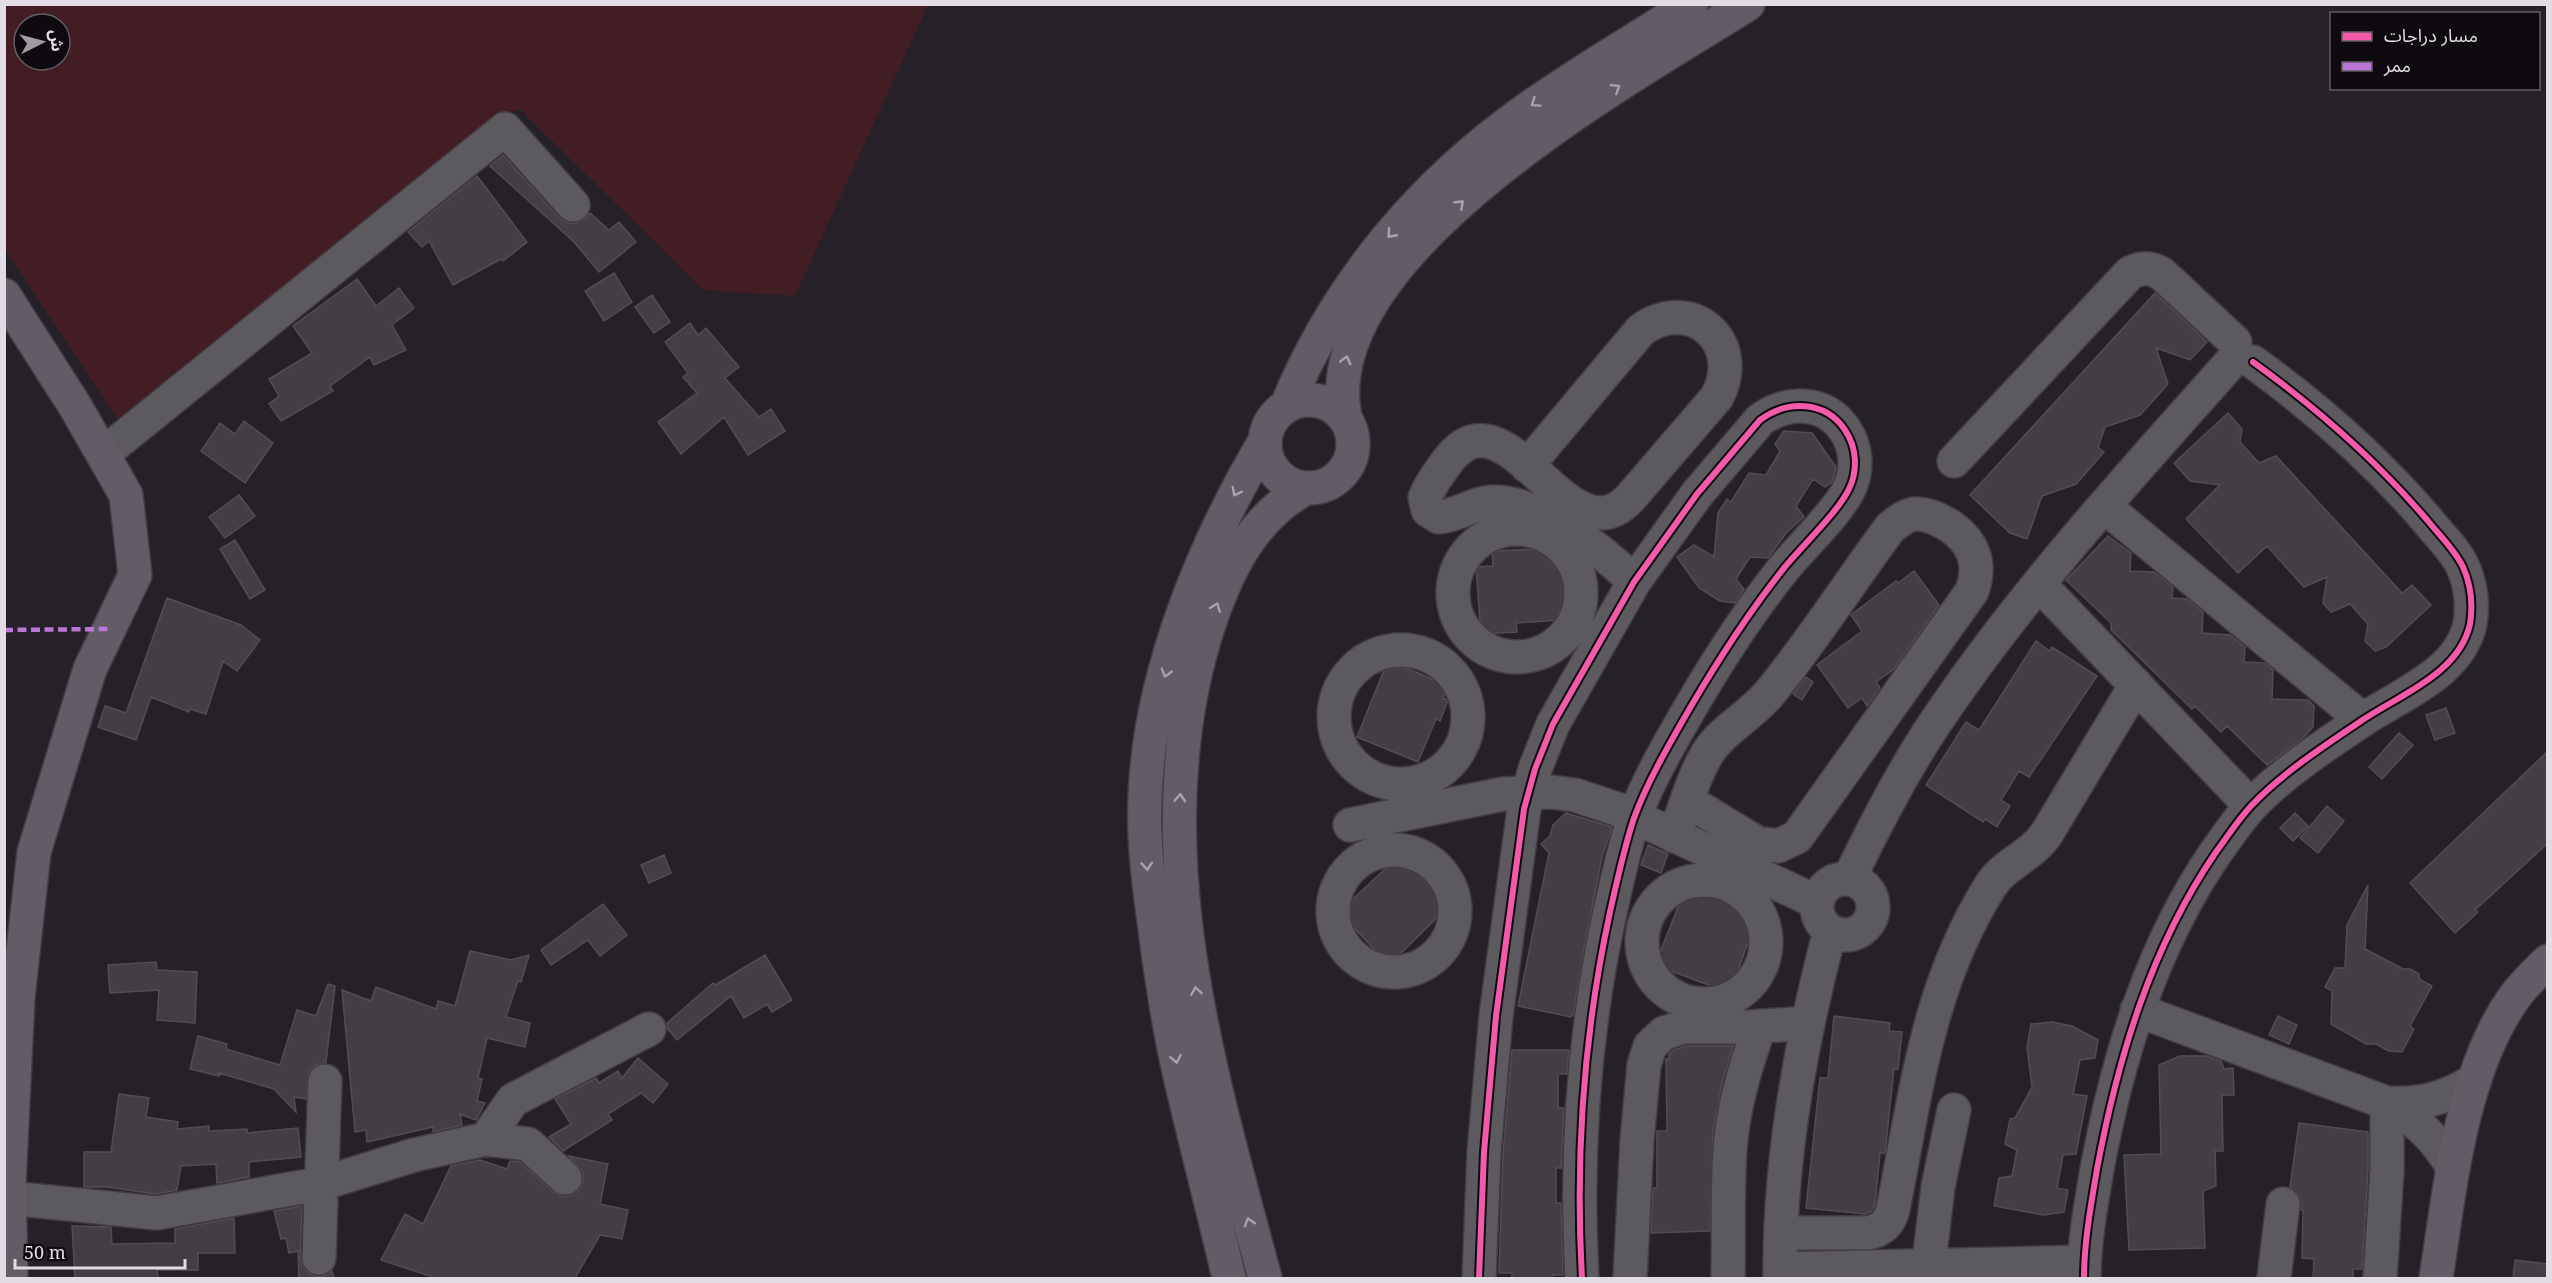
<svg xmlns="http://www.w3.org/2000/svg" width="2552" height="1283" viewBox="0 0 2552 1283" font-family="'Noto Serif','Noto Sans Arabic',serif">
<rect width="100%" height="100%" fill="#262128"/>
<!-- green -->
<path fill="#431d24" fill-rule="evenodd" d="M 4,5 L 928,5 L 795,296 L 703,290 L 520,109 L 504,115 L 120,423 L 5,249 ZM 24,24 L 60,24 L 60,60 L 24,60 Z"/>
<!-- building -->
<path fill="#443e44" stroke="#534d52" stroke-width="1.5" d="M 503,155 L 559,218 L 568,223 L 576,223 L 585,219 L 590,213 L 609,230 L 619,222 L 636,242 L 599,272 L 574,242 L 490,166 Z
M 477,176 L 527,242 L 503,261 L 501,259 L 453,285 L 429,241 L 422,247 L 408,232 Z
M 614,273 L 632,302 L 604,321 L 585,291 Z
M 357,279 L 376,306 L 399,288 L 414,308 L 392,325 L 406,350 L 374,365 L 370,357 L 330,386 L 333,391 L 281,421 L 269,404 L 279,396 L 269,379 L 312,353 L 293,326 Z
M 2155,293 L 2207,342 L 2190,360 L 2156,348 L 2168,384 L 2140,415 L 2105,427 L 2098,447 L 2104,452 L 2076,484 L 2042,496 L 2027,539 L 2010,533 L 1970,495 Z
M 652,295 L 670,322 L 654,333 L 635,307 Z
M 690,323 L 698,335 L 706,328 L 739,367 L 725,378 L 759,417 L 771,409 L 785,431 L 748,455 L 724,417 L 681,454 L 658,422 L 697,393 L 683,377 L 688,373 L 665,342 Z
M 2228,413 L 2242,429 L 2240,442 L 2259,463 L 2276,456 L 2402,593 L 2412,585 L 2431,605 L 2386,647 L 2375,651 L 2365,641 L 2368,624 L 2350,604 L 2331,612 L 2323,603 L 2327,577 L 2304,587 L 2267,546 L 2238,573 L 2186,519 L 2220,485 L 2190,481 L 2174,463 Z
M 244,421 L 273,443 L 245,483 L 201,451 L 220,423 L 235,434 Z
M 1784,431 L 1812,433 L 1836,467 L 1834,476 L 1832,482 L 1825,487 L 1813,479 L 1796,506 L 1804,517 L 1787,532 L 1768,558 L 1750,557 L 1736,579 L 1744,589 L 1735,603 L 1720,601 L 1699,588 L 1677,557 L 1694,545 L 1714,557 L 1718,513 L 1727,499 L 1731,502 L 1749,473 L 1766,475 L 1780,451 L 1775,444 Z
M 239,495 L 255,516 L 225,538 L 209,517 Z
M 2108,536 L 2131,553 L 2130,571 L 2154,572 L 2173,587 L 2172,598 L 2187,599 L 2203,612 L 2202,633 L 2230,635 L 2245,647 L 2244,662 L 2265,663 L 2273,670 L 2272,699 L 2308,700 L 2314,706 L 2313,727 L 2302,739 L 2267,765 L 2227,726 L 2221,732 L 2195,706 L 2192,709 L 2111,630 L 2111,623 L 2066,580 Z
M 235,540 L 265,590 L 250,599 L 220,549 Z
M 1558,548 L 1559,564 L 1564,563 L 1567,611 L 1559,611 L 1559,620 L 1516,623 L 1517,632 L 1481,634 L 1476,567 L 1493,566 L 1492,551 Z
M 1914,571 L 1939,605 L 1894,669 L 1876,682 L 1880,688 L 1867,706 L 1862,698 L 1848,708 L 1817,665 L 1862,631 L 1851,615 L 1852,614 L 1896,581 L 1898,583 Z
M 167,598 L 241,625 L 260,640 L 237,671 L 223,661 L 206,714 L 190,709 L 189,712 L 151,697 L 136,740 L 98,727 L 105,706 L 126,713 Z
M 2036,641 L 2050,651 L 2052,647 L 2097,676 L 2029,777 L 2019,771 L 2001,800 L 2010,806 L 1997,827 L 1985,819 L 1983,822 L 1926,785 L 1966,722 L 1979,730 Z
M 1388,660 L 1448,686 L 1443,698 L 1448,700 L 1440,721 L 1436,719 L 1418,762 L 1357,737 Z
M 1806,677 L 1813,682 L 1802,700 L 1793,694 Z
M 2446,708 L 2455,733 L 2435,740 L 2426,715 Z
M 2399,733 L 2413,745 L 2382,779 L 2369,767 Z
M 2547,752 L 2547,844 L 2475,910 L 2478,912 L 2455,933 L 2410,883 Z
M 2327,806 L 2344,821 L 2318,853 L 2300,838 Z
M 1566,813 L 1612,827 L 1602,857 L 1583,954 L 1573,1015 L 1571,1017 L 1518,1006 L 1549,853 L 1541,844 L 1550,836 L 1553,825 Z
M 2295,813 L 2308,826 L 2293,841 L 2280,828 Z
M 1648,845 L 1668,854 L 1661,873 L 1641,865 Z
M 664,855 L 671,873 L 649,883 L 641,865 Z
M 1400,855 L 1407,862 L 1412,858 L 1429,874 L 1444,890 L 1439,894 L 1450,905 L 1389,965 L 1339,912 Z
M 2368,885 L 2365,949 L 2403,969 L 2410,969 L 2419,974 L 2419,979 L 2432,986 L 2410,1026 L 2414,1029 L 2402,1052 L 2389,1051 L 2376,1044 L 2366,1044 L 2331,1024 L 2332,991 L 2325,987 L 2335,968 L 2345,968 L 2347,925 Z
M 1686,887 L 1743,907 L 1740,915 L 1759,922 L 1750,947 L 1747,945 L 1730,993 L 1655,965 Z
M 603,904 L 627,935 L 600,956 L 588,940 L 551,965 L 541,950 Z
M 470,951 L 511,960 L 529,955 L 521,982 L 518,981 L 506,1017 L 530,1023 L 525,1047 L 487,1038 L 478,1078 L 482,1079 L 477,1101 L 485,1103 L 476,1120 L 460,1114 L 462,1125 L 433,1132 L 433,1127 L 367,1142 L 366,1130 L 355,1132 L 342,990 L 371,1001 L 376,987 L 436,1009 L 438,1001 L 455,1006 Z
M 765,955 L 792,1000 L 772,1012 L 767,1004 L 744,1018 L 731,996 L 677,1040 L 668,1029 L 666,1024 L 713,983 L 715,985 Z
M 156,962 L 157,970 L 197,972 L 195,1023 L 157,1020 L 159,990 L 110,993 L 108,965 Z
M 328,984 L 335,986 L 326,1062 L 316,1065 L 309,1072 L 306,1099 L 294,1097 L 296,1112 L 274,1089 L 219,1073 L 219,1076 L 190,1069 L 198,1036 L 227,1044 L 226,1049 L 280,1065 L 297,1010 L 316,1016 Z
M 1834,1016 L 1890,1023 L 1889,1031 L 1902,1032 L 1898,1069 L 1894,1069 L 1885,1153 L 1880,1153 L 1875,1205 L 1871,1212 L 1865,1214 L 1806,1208 L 1820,1078 L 1828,1078 Z
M 2278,1016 L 2297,1025 L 2289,1044 L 2269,1035 Z
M 2052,1022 L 2072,1026 L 2098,1040 L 2095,1058 L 2080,1060 L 2073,1094 L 2087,1096 L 2076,1154 L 2063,1155 L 2057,1188 L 2068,1190 L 2064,1212 L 2043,1215 L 1994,1206 L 1999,1178 L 2012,1176 L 2017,1150 L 2005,1144 L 2010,1119 L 2015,1118 L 2032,1087 L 2027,1047 L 2031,1024 Z
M 1686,1046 L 1733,1046 L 1722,1083 L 1713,1131 L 1710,1231 L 1651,1233 L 1653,1188 L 1657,1188 L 1657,1131 L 1667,1131 L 1666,1059 L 1669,1059 L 1669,1054 L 1674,1050 Z
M 1512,1050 L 1569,1050 L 1567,1074 L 1558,1074 L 1558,1108 L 1564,1108 L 1561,1168 L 1556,1168 L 1556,1203 L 1561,1203 L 1563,1275 L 1552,1275 L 1552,1278 L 1512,1278 L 1512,1273 L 1499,1273 L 1503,1153 Z
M 2180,1056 L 2206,1056 L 2221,1061 L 2224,1069 L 2233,1068 L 2234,1095 L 2222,1095 L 2223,1151 L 2215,1151 L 2216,1186 L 2203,1191 L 2205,1248 L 2129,1250 L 2124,1155 L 2161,1154 L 2159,1065 Z
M 638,1058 L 668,1084 L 653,1103 L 641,1093 L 608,1114 L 612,1120 L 563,1151 L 549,1137 L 571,1124 L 555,1099 L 596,1078 L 599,1083 L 618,1071 L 622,1078 Z
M 119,1094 L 149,1098 L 146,1117 L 178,1122 L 177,1129 L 209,1126 L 209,1131 L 247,1129 L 247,1133 L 298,1128 L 301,1157 L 249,1162 L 249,1177 L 217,1183 L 216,1164 L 181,1166 L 177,1190 L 156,1194 L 106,1187 L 84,1187 L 84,1152 L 111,1152 Z
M 2299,1123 L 2368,1132 L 2368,1170 L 2362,1269 L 2353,1269 L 2353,1278 L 2313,1278 L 2314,1259 L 2302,1258 L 2303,1210 L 2301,1210 L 2300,1196 L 2290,1187 Z
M 569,1156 L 608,1164 L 600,1204 L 628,1210 L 622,1239 L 600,1235 L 575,1278 L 436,1278 L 381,1260 L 405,1214 L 423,1224 L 451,1166 L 480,1160 L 507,1169 L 510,1161 L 520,1162 L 553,1192 L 561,1196 L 570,1196 L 579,1190 L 583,1182 L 583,1172 Z
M 302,1206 L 300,1257 L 302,1266 L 309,1274 L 318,1277 L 327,1275 L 332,1271 L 334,1278 L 299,1278 L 298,1251 L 289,1253 L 286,1238 L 281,1239 L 274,1211 Z
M 234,1218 L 235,1253 L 198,1253 L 198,1270 L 157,1270 L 158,1278 L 75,1278 L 72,1226 L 111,1227 L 112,1244 L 175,1243 L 175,1229 Z
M 2515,1260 L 2547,1264 L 2547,1278 L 2513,1278 Z"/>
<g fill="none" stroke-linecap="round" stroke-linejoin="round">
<defs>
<path id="minor" d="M 103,454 L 505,129 L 573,205
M 1954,461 L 2130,273 C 2142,267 2151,267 2162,274 L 2235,342
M 1527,466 L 1641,330 C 1691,294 1746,342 1717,397 L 1631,497 C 1567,568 1506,374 1444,466 C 1437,476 1429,486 1425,498 L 1428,510 L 1439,517 C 1457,516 1473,503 1492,502 C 1539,501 1603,550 1634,582
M 2104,506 L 2363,720
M1453 593a64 64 0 1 1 128 0a64 64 0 1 1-128 0Z
M 2040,585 L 2251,806
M1334 717a67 67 0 1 1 134 0a67 67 0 1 1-134 0Z
M 1350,825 L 1503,794 L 1551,792 L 1575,795 L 1620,810 L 1817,902
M 1674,836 C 1685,809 1693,776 1709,751 C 1724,729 1751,715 1768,695 C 1812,642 1849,583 1890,528 C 1897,522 1904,516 1914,514 C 1927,513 1939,519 1950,526 C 1973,542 1982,563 1972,591 L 1797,837 L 1778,846 L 1757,843 L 1688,801
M1333 911a61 61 0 1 1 122 0a61 61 0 1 1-122 0Z
M1817 907a28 28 0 1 1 56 0a28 28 0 1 1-56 0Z
M 1849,879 C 1875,825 1902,772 1935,723 C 2022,593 2129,477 2233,360
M1642 942a62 62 0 1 1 124 0a62 62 0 1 1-124 0Z
M 2137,1010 L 2387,1103 C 2416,1119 2437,1139 2453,1168
M 2387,1103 C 2421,1105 2447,1098 2475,1080
M 486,1139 L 528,1144 L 565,1178
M 9,1198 L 157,1213 L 324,1183 L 414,1155 L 486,1139 L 513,1100 L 649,1029
M 1781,1233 L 1867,1233 C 1881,1231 1890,1223 1893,1209 C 1916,1094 1927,986 1991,885 C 2005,863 2031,857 2047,833 L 2136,685
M 319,1258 L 325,1081
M 1780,1269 L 2084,1262
M 1479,1278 L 1484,1152 L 1496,1016 L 1524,809 L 1535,769 L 1553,724 L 1634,582 L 1697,494 L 1760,420 C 1787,400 1825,400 1845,430 C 1857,448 1858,470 1849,489 C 1838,512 1802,546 1784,568 C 1749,612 1718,660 1690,708 C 1670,743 1648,780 1634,818 C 1624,848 1617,881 1610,912 C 1584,1032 1575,1156 1582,1278
M 1630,1278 L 1637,1140 L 1644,1065 L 1650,1046 L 1664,1033 L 1683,1027 L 1750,1027 L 1807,1023
M 1728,1278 C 1729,1236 1727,1193 1730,1150 C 1733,1107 1745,1066 1760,1026
M 1780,1278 C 1779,1161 1800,1044 1830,931
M 1927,1278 L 1938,1187 L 1954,1110
M 2084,1278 C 2084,1242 2091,1205 2097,1169 C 2118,1057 2151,947 2216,852 C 2227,837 2238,820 2251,806 C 2281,774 2325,745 2361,721 C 2399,695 2459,674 2470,624 C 2473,605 2471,585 2463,567 C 2455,550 2440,536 2428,521 C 2376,460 2318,409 2253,362
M 2274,1278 L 2283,1204
M 2380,1278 L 2387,1171 L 2387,1103"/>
<path id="major" d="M 4,295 L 75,406 L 126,495 L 135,575 L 90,669 L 34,852 L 18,997 L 9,1184 L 11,1278
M1265 444a44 44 0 1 1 88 0a44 44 0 1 1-88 0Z
M 1287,405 C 1337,284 1422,183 1529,108 C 1581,71 1637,39 1691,4
M 1345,417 C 1312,253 1631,78 1748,4
M 1229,1278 C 1213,1208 1194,1138 1178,1067 C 1168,1022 1161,975 1155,929 C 1149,885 1143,842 1145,798 C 1149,676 1203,545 1265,441
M 1265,1278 C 1209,1068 1138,840 1209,624 C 1228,568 1253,517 1306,488
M 2436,1278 C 2450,1188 2461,1070 2516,995 C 2525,983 2537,972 2548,961"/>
</defs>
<!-- minor casing -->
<use href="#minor" stroke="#413d43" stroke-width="36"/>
<!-- major casing -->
<use href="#major" stroke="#413d43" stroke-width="36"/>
<!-- minor -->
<use href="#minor" stroke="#5d5a5f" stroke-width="33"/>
<!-- major -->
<use href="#major" stroke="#615c66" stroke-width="33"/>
<!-- quiet -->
<path stroke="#ba77d6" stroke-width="4.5" stroke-dasharray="9 4.5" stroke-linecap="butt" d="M 4,630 L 109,629"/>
<defs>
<path id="cycleway" d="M 1479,1278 L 1484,1152 L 1496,1016 L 1524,809 L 1535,769 L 1553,724 L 1634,582 L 1697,494 L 1760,420 C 1787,400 1825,400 1845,430 C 1857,448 1858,470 1849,489 C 1838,512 1802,546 1784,568 C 1749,612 1718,660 1690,708 C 1670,743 1648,780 1634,818 C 1624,848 1617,881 1610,912 C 1584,1032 1575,1156 1582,1278
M 2084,1278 C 2084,1242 2091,1205 2097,1169 C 2118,1057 2151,947 2216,852 C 2227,837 2238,820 2251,806 C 2281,774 2325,745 2361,721 C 2399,695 2459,674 2470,624 C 2473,605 2471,585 2463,567 C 2455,550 2440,536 2428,521 C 2376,460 2318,409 2253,362"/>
</defs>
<!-- cycleway casing -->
<use href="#cycleway" stroke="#0e0a10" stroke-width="10"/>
<!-- cycleway -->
<use href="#cycleway" stroke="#f35aa7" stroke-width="6"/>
</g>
<!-- one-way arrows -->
<defs><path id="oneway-chevron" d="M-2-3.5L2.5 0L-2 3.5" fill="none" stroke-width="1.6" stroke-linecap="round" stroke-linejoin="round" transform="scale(1.5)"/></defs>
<g stroke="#a8a2ac">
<use href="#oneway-chevron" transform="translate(1616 88) rotate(-32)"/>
<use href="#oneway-chevron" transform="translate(1535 103) rotate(146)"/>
<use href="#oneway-chevron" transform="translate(1460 204) rotate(-43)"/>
<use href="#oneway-chevron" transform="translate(1391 234) rotate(132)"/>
<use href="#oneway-chevron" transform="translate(1346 360) rotate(-75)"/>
<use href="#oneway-chevron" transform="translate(1236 492) rotate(117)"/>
<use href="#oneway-chevron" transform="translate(1216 607) rotate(-69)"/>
<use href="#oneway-chevron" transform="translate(1166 673) rotate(106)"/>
<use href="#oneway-chevron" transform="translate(1180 798) rotate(-87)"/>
<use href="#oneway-chevron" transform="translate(1147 866) rotate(86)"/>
<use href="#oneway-chevron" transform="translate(1196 991) rotate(-99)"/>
<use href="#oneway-chevron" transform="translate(1176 1059) rotate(79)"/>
<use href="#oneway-chevron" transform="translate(1249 1222) rotate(-107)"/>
</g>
<!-- border -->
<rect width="2552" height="1283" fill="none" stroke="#e2dce5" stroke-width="12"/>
<!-- legend -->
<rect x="2330" y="12" width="210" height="78" fill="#0e0a10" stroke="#635e65" stroke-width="1.5"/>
<rect x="2342" y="32" width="30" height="9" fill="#f35aa7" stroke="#635e65" stroke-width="1.5"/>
<text x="2384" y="42" font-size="18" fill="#e2dce5">مسار دراجات</text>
<rect x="2342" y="62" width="30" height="9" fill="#ba77d6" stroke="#635e65" stroke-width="1.5"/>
<text x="2384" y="72" font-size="18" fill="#e2dce5">ممر</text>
<!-- north arrow -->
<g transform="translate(42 42) rotate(84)"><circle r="28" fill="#0e0a10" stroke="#635e65" stroke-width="1.5"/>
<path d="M0-4.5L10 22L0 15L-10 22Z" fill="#a09ba3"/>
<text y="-9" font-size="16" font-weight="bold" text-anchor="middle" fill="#e2dce5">ش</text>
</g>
<!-- scale -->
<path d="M15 1259v9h170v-9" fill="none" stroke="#e2dce5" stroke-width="3"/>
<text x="24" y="1259" font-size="18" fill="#e2dce5" stroke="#0e0a10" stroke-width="4.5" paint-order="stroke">50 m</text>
</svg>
